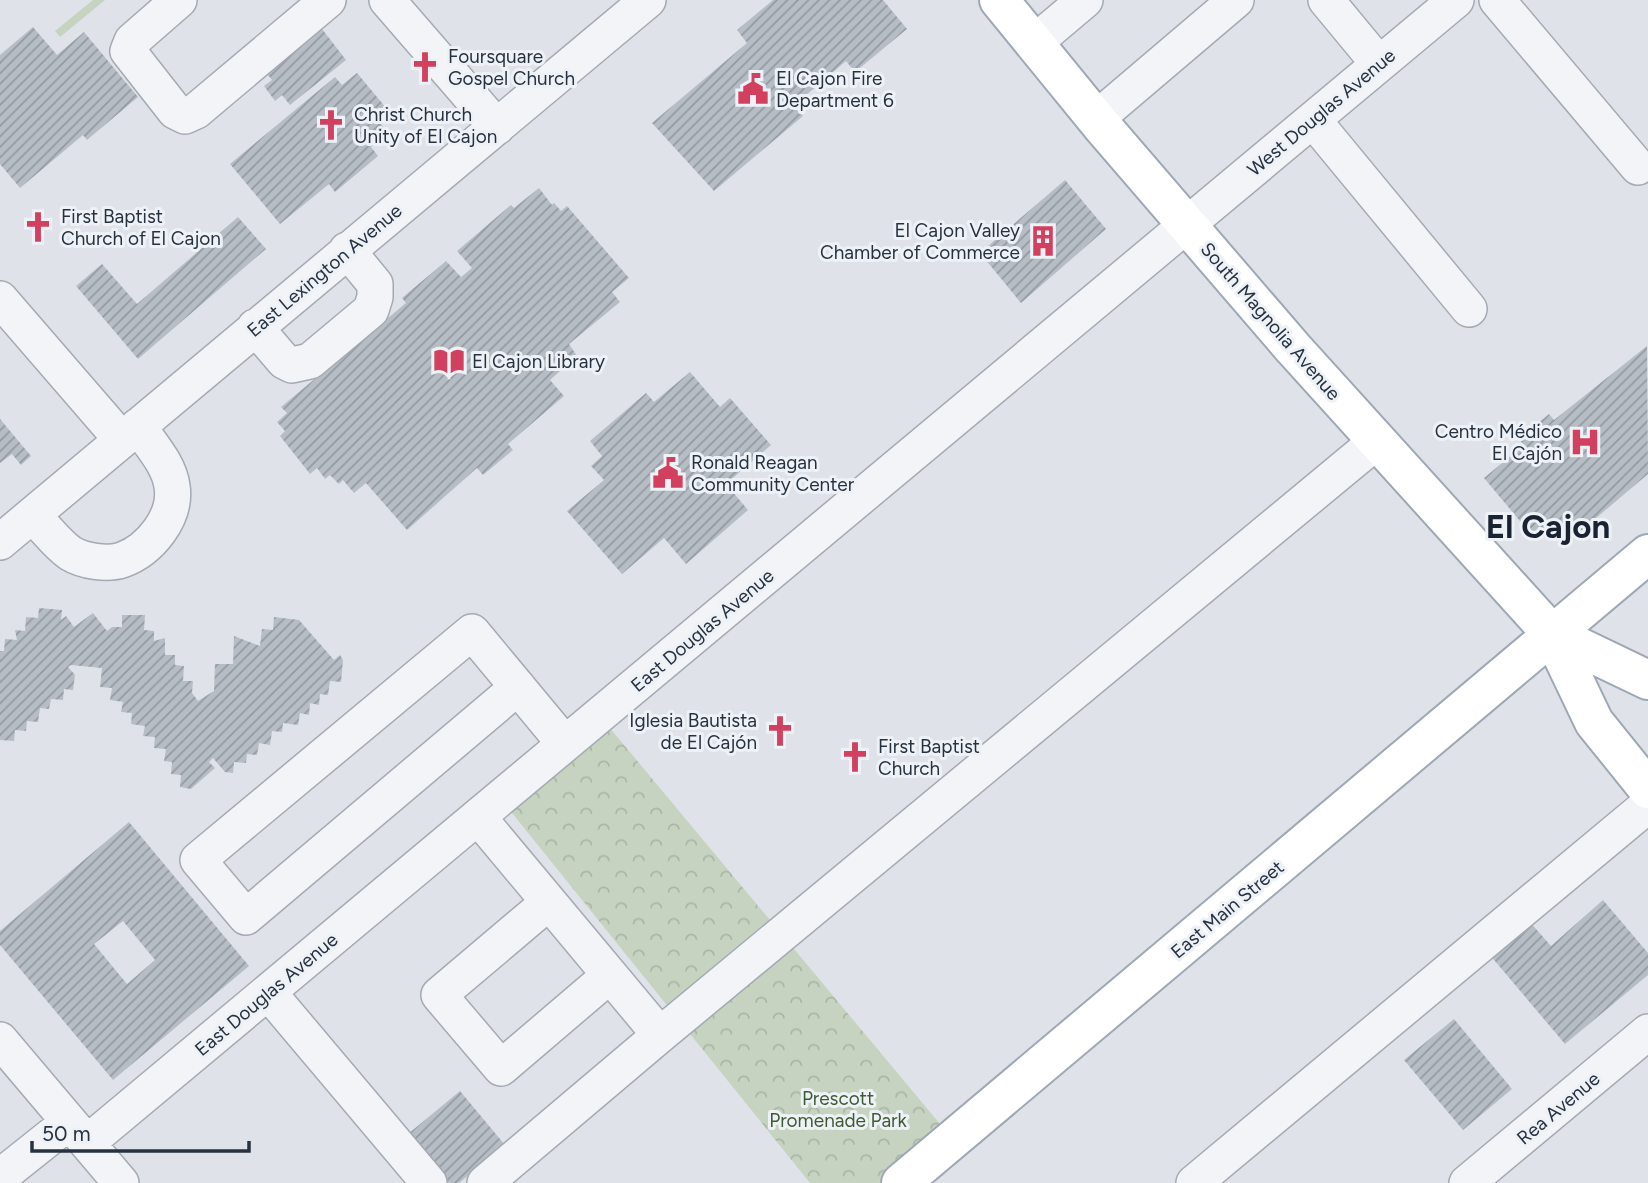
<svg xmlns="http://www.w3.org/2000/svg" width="1648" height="1183" viewBox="0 0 1648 1183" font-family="Figtree,sans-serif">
<defs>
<pattern id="park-crowns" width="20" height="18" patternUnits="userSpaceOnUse" patternTransform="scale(1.75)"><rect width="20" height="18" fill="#c6d3c0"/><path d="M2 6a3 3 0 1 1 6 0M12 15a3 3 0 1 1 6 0" fill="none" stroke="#aab6a6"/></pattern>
<pattern id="building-hatch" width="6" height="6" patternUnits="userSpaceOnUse" patternTransform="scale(1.75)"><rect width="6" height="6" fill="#b6bdc5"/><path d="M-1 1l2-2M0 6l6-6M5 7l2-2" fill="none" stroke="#949aa1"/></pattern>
</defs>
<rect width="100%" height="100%" fill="#dfe3e9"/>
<!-- green -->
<path fill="#c6d3c0" d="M 93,0 L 105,0 L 60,37 L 55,31 Z"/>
<!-- park -->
<path fill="url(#park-crowns)" d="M 599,715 L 945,1130 L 882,1183 L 810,1183 L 500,798 Z"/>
<!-- building -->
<path fill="url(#building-hatch)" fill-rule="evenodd" d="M 773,0 L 883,0 L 907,29 L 855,72 L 846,61 L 793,106 L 803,116 L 714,191 L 652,123 L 747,43 L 737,30 Z
M 319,25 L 346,60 L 290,105 L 282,95 L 275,101 L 264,86 L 272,80 L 264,70 Z
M 33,27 L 57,55 L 84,32 L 138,97 L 87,140 L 83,135 L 20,188 L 0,164 L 0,55 Z
M 357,73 L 392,115 L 381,124 L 388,133 L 371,147 L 378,156 L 335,192 L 329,184 L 280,224 L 230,164 L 335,77 L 342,85 Z
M 1065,180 L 1106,229 L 1021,303 L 980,253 Z
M 539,188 L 552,205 L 554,203 L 561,211 L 567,206 L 629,278 L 612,292 L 620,302 L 569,344 L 577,356 L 550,380 L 564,396 L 508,444 L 513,450 L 483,475 L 477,468 L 407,530 L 366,483 L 354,493 L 343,480 L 339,484 L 330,475 L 325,479 L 317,468 L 310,474 L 280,436 L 285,431 L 277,422 L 287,413 L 281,407 L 406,303 L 402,298 L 446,261 L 461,277 L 472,268 L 457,251 L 511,205 L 514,208 Z
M 238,217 L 266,249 L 138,359 L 76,286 L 102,264 L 137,304 Z
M 1647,346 L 1648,474 L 1569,541 L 1554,523 L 1535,539 L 1484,478 L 1524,445 L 1519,439 L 1549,414 L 1554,420 Z
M 690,372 L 720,407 L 730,398 L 771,445 L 726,484 L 748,510 L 686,564 L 664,538 L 622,574 L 567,511 L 604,480 L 591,466 L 602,456 L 590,441 L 646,393 L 654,402 Z
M 0,419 L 31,456 L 21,465 L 12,454 L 0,463 Z
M 39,608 L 62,610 L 61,620 L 66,616 L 74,627 L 93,613 L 107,631 L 112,627 L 122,627 L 122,615 L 145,615 L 144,630 L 154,631 L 154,641 L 165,638 L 165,655 L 175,655 L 175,665 L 184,666 L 183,681 L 193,681 L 192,693 L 198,701 L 214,691 L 215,664 L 233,664 L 234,636 L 260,646 L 262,629 L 273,630 L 274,617 L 299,620 L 334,660 L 340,655 L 343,660 L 341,682 L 330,681 L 328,695 L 320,694 L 319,705 L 310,703 L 309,715 L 300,713 L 298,725 L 283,723 L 282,732 L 272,731 L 270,745 L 259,743 L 257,755 L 247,754 L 246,763 L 234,762 L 233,773 L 225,772 L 213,758 L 209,762 L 215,768 L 191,789 L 180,787 L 181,775 L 171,774 L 172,762 L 164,761 L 166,749 L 154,748 L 155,737 L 143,736 L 145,726 L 131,724 L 132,713 L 121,712 L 123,702 L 110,700 L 112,688 L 100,687 L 102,668 L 71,665 L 68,667 L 75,675 L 73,690 L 64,689 L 63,700 L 51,699 L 49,709 L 40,708 L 38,722 L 27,721 L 26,731 L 15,730 L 14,741 L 0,740 L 0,651 L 4,651 L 5,639 L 17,640 L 15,630 L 25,631 L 26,617 L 38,618 Z
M 129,822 L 249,966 L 113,1080 L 0,945 L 0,931 ZM 123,921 L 155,960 L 127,984 L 94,944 Z
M 1603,900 L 1648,953 L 1648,975 L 1565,1044 L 1489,954 L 1529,921 L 1551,946 Z
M 1454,1019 L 1512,1089 L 1463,1130 L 1404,1060 Z
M 460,1091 L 505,1145 L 459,1183 L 449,1183 L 408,1134 Z"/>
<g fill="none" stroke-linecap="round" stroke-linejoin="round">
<defs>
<path id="minor" d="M 179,0 L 132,41 L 128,51 L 175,111 L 185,116 L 196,111 L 328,0
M 387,0 L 497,127
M 1326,0 L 1379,64
M 1497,0 L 1638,167
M 1034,43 L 1085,0
M 1096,119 L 1236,0
M 1313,120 L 1469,309
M 0,299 L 122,440
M 255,327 L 284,361 L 292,365 L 310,361 L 371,310 L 375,297 L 375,284 L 347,250
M 32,515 C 44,526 56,543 70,553 C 83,561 107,565 122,560 C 150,550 177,517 172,486 C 169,464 150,444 138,426
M 0,542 L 648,0
M 518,687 L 246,917 L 198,860 L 472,632 L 565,744
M 478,817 L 660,1035
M 549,902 L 439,995 L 501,1068 L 610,975
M 268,992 L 429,1183
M 0,1040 L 121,1183
M 87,1143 L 1456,0
M 0,1177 L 69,1122
M 485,1183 L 660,1035 L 1377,441
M 1194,1183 L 1648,805
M 1467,1183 L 1648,1032"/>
<path id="major" d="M 999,0 L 1101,125 L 1293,348 L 1552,634 L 1594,722 L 1648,789
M 1552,634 L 1648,680
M 901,1183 L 1648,554"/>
</defs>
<!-- minor casing -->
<use href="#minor" stroke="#a4aab3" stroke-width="38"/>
<!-- major casing -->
<use href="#major" stroke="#9ea8b4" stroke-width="42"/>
<!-- minor -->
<use href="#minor" stroke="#f2f4f7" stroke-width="35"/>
<!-- major -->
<use href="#major" stroke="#fff" stroke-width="38"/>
</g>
<!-- icons -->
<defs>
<symbol id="church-bare" viewBox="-9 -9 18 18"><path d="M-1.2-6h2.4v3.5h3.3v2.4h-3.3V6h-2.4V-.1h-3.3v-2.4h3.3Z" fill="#d1415f" stroke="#eef2f6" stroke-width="2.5" paint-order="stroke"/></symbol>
<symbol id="civic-bare" viewBox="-9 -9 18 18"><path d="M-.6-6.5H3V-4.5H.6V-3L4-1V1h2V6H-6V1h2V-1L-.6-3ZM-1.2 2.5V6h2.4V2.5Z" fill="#d1415f" stroke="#eef2f6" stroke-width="2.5" paint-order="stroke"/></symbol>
<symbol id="building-bare" viewBox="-9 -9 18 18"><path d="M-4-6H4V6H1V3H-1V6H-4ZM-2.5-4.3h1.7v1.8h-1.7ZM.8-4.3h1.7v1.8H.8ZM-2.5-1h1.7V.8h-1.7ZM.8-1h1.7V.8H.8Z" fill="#d1415f" stroke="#eef2f6" stroke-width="2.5" paint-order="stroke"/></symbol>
<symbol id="library-bare" viewBox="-9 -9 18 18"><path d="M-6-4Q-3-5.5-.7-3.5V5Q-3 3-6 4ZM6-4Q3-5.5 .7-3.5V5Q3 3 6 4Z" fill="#d1415f" stroke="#eef2f6" stroke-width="2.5" paint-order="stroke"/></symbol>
<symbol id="hospital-bare" viewBox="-9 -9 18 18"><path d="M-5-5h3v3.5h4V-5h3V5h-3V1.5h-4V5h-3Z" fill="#d1415f" stroke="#eef2f6" stroke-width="2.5" paint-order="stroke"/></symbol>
</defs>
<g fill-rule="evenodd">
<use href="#church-bare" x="403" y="45" width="44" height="44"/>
<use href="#civic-bare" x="731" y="67" width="44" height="44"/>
<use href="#church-bare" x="309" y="103" width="44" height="44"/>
<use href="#church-bare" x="16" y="205" width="44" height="44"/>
<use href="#building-bare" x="1021" y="219" width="44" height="44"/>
<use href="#library-bare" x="427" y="339" width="44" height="44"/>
<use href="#hospital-bare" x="1563" y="420" width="44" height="44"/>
<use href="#civic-bare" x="646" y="451" width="44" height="44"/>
<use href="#church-bare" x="758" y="709" width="44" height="44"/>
<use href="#church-bare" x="833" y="735" width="44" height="44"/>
</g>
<g text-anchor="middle" stroke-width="6" stroke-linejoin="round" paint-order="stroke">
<!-- poi labels -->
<g font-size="19" fill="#273240" stroke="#eef2f6" text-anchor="start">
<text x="448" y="63">Foursquare<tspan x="448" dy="22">Gospel Church</tspan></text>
<text x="776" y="85">El Cajon Fire<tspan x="776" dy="22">Department 6</tspan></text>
<text x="354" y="121">Christ Church<tspan x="354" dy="22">Unity of El Cajon</tspan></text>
<text x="61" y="223">First Baptist<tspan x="61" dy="22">Church of El Cajon</tspan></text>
<text x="1020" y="237" text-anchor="end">El Cajon Valley<tspan x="1020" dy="22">Chamber of Commerce</tspan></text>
<text x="472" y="368">El Cajon Library</text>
<text x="1562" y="438" text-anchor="end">Centro Médico<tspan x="1562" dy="22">El Cajón</tspan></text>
<text x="691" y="469">Ronald Reagan<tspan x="691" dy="22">Community Center</tspan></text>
<text x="757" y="727" text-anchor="end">Iglesia Bautista<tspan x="757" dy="22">de El Cajón</tspan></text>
<text x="878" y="753">First Baptist<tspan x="878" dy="22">Church</tspan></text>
</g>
<!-- street labels -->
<g font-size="19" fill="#273240" stroke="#eef2f6">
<text transform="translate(1321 112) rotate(-40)" y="7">West Douglas Avenue</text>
<text transform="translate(324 270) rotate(-40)" y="7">East Lexington Avenue</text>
<text transform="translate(1271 321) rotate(49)" y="7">South Magnolia Avenue</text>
<text transform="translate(702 630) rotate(-40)" y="7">East Douglas Avenue</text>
<text transform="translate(1227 909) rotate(-40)" y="7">East Main Street</text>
<text transform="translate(266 994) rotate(-40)" y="7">East Douglas Avenue</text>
<text transform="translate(1558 1108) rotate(-40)" y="7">Rea Avenue</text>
</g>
<!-- park labels -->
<g font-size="19" fill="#3e5c34" stroke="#eef2f6">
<text x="838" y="1105">Prescott<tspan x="838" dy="22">Promenade Park</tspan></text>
</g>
<!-- town labels -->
<g font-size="33" font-weight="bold" fill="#1a2331" stroke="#eef2f6">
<text x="1548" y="538">El Cajon</text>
</g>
</g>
<!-- scale -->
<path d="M32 1141v10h217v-10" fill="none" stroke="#273240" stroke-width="3.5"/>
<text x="42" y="1141" font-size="21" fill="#273240" stroke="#eef2f6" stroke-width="5" paint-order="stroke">50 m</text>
</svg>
